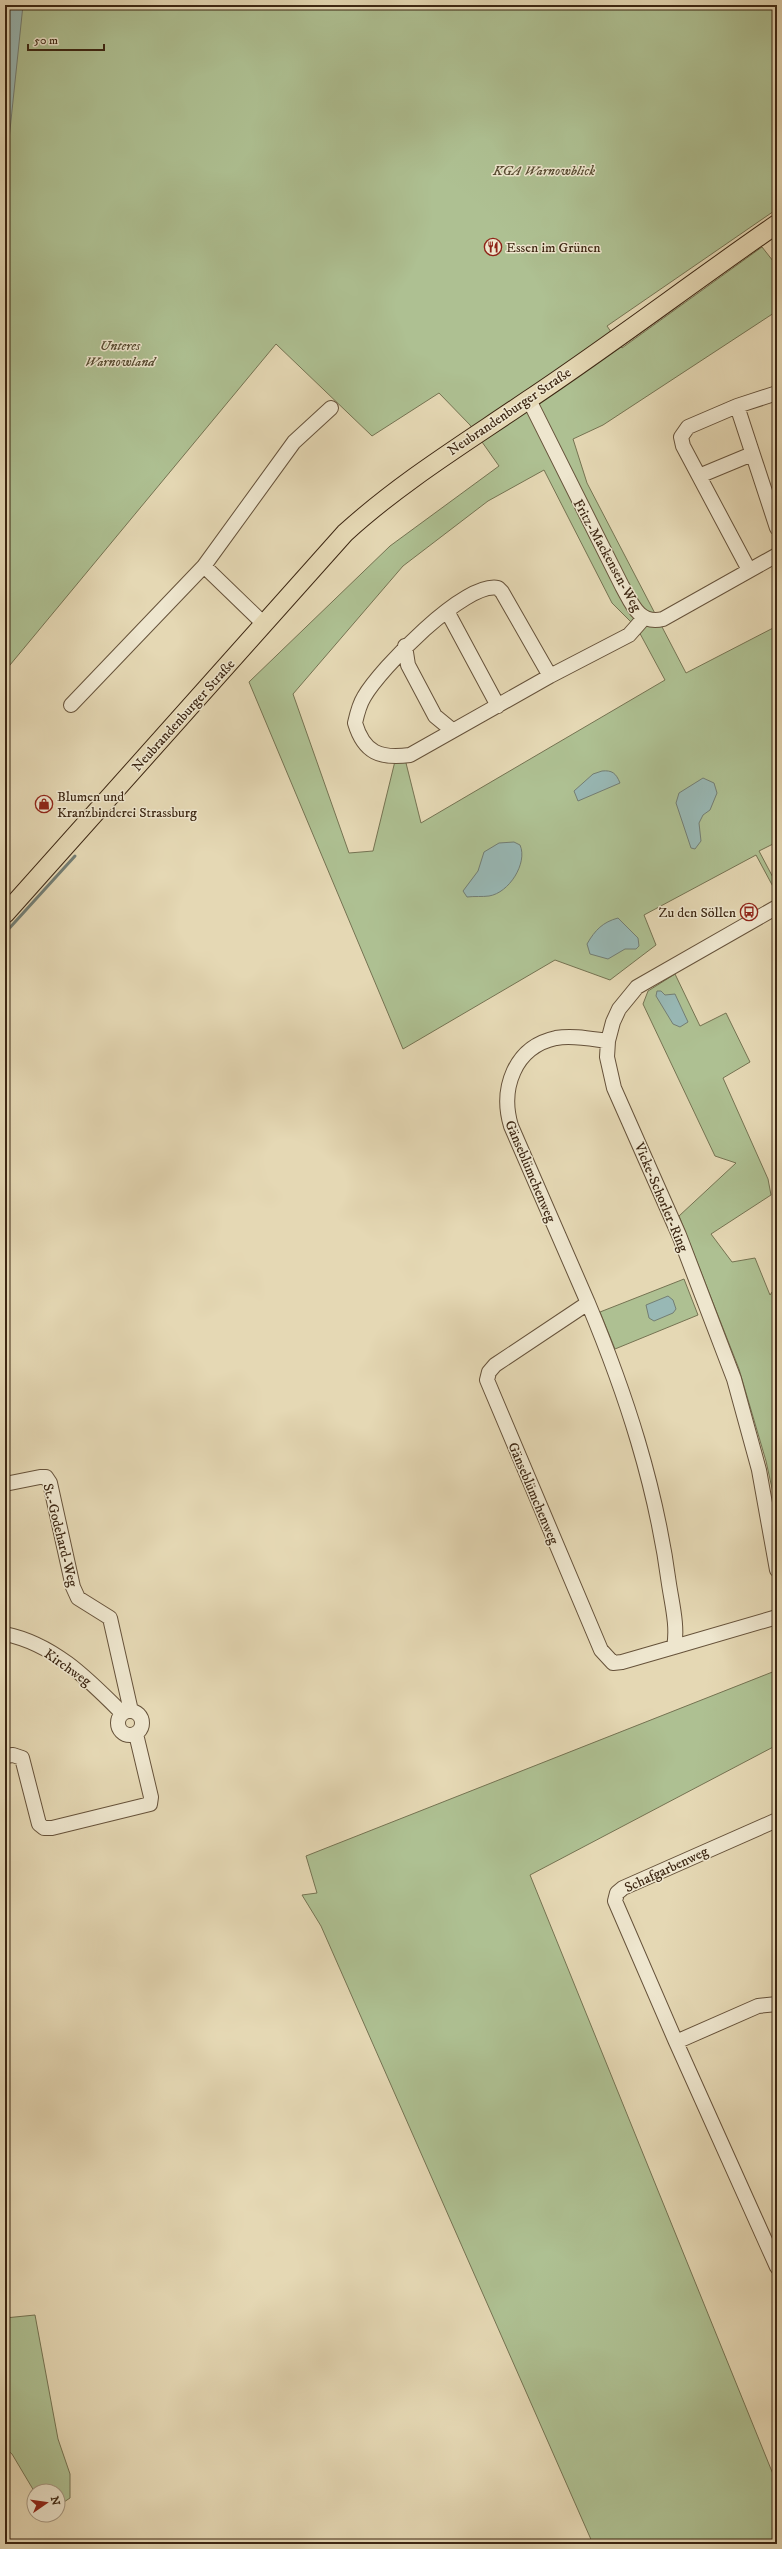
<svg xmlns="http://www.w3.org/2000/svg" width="782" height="2549" viewBox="0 0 782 2549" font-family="'IM FELL DW Pica',serif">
<rect width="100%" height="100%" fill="#e5d8b4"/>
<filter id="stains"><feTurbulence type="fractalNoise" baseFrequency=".005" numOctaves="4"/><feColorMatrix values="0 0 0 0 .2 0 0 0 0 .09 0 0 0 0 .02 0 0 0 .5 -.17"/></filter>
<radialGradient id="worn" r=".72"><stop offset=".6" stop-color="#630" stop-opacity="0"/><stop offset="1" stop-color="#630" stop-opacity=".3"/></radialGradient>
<!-- green -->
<path fill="#aec092" stroke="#757352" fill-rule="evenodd" d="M 5,5 L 777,5 L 777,209 L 607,326 L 622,348 L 762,247 L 777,266 L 777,311 L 603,425 L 573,439 L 587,483 L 686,673 L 777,626 L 777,842 L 759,851 L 777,885 L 777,894 L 756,855 L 644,915 L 656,945 L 610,980 L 555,960 L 403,1049 L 249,682 L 390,546 L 499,466 L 470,425 L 439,393 L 372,436 L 276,344 L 5,671 ZM 544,470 L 612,603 L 637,628 L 665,680 L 421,823 L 404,755 L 396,757 L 373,851 L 349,853 L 293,694 L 403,566 L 488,501 Z
M 675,974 L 700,1026 L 726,1013 L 750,1062 L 723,1078 L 768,1179 L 771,1195 L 711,1234 L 732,1262 L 755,1258 L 770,1295 L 777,1285 L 777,1511 L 766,1461 L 739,1369 L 679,1216 L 736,1163 L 715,1156 L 643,1004 L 648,991 Z
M 684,1279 L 698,1315 L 615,1349 L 600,1312 Z
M 775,1671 L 777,1681 L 777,1745 L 530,1875 L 777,2484 L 777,2544 L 593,2544 L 321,1926 L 302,1895 L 317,1893 L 306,1856 Z
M 35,2315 L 58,2439 L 70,2474 L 70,2498 L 61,2504 L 58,2504 L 58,2491 L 34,2491 L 12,2454 L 5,2448 L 5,2318 Z"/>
<!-- water -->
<path fill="#98b8b5" stroke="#737e74" d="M 5,5 L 23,5 L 5,178 Z
M 602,771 C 612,770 616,773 620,783 L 578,801 L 574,791 L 593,774 Z
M 703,778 L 714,783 L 717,793 L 710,810 L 703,815 L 699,823 L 701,841 L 695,849 L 691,848 L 676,803 L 679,793 Z
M 514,842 L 520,845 C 528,863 509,893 489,896 C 482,897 475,896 467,897 L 463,891 L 478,871 L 484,852 L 499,843 Z
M 618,918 L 638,938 L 639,946 L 636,949 L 625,949 L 608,959 L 590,954 L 587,944 C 595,930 603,922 618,918 Z
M 657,991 L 661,991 L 665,995 L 675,994 L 688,1022 L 680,1027 L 673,1024 L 656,996 Z
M 668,1296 L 673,1300 L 676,1309 L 673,1313 L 654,1321 L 649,1318 L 646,1305 Z"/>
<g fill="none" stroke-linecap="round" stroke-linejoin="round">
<!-- stream -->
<path stroke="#737e74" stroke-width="3" d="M 5,933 L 75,856"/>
<defs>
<path id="minor" d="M 529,400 L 622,586 C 632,604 639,625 663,619 L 777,555
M 737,406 L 777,528
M 699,476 L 752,454
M 204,566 L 264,624
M 749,570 L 683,446 L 681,437 L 688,427 L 737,406 L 777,393
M 447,611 L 498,706
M 405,646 L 408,665 L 435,716 L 452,730
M 550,676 L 502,592 L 498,588 C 465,581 380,669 364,697 C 359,705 357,714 355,723 C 364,753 380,759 410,755 L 550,676 L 629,635 L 644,618
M 71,705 L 204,566 L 294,442 L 331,408
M 777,907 L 637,987 L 619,1009 L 613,1022 L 608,1041 L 607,1057 L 614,1088 L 679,1235 L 734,1379 L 759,1470 L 777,1570
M 588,1303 C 626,1394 656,1486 669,1584 C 672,1604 678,1627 674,1647 L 622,1662 L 613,1663 L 601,1650 L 487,1380 L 489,1372 L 495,1365 Z
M 588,1303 L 511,1126 C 500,1089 514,1047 556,1038 C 573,1035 592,1039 608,1041
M 5,1484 L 40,1477 L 46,1477 L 50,1483 L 73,1587 L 78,1598 L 110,1618 L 131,1711
M 5,1634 C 54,1644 88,1679 122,1713
M 674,1647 L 777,1617
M118 1723a12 12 0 1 1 24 0a12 12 0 1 1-24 0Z
M 5,1756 L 13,1755 L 22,1758 L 39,1824 L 44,1828 L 52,1828 L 150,1804 L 151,1797 L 136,1734
M 777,1820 L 623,1888 L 617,1893 L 615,1901 L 676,2042 L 758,2006 L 777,2004
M 676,2042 L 777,2267"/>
<path id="major" d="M 5,914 L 345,533 C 401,482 465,443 528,400 C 612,344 693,282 777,224"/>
</defs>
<!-- minor casing -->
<use href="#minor" stroke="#66523a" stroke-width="16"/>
<!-- major casing -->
<use href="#major" stroke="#3c2612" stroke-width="20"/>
<!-- minor -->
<use href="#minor" stroke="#eee6ce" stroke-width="14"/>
<!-- major -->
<use href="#major" stroke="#e5d8b4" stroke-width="18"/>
</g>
<!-- icons -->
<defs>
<symbol id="restaurant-ring" viewBox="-11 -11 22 22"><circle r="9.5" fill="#eee6ce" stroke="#8f2418" stroke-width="1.5"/><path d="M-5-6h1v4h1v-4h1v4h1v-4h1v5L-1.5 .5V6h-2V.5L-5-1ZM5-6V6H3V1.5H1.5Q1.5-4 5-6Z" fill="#8f2418"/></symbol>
<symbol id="shop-ring" viewBox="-11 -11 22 22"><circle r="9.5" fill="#eee6ce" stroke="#8f2418" stroke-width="1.5"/><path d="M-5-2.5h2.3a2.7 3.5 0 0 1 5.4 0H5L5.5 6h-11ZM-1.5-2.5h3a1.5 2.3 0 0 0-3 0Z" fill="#8f2418"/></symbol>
<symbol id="bus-ring" viewBox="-11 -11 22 22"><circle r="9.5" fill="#eee6ce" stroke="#8f2418" stroke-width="1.5"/><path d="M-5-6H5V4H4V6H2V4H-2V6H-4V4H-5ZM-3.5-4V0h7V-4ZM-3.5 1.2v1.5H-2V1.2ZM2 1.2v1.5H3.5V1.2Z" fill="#8f2418"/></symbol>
</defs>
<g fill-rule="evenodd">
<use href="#restaurant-ring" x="483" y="237" width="20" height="20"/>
<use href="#shop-ring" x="34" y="794" width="20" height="20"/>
<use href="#bus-ring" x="739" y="902" width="20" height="20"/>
</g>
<g text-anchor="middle" stroke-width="3" stroke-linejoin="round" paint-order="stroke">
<!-- park labels -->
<g font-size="14" font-style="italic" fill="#584c32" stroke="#eee6ce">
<text x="544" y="175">KGA Warnowblick</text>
<text x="120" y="350">Unteres<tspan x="120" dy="16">Warnowland</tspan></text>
</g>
<!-- poi labels -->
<g font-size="14" fill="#3c2612" stroke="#eee6ce" text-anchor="start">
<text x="506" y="252">Essen im Grünen</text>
<text x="57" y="801">Blumen und<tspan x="57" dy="16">Kranzbinderei Strassburg</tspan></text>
<text x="736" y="917" text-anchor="end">Zu den Söllen</text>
</g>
<!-- street labels -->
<g font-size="14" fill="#3c2612" stroke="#eee6ce">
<text transform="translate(509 411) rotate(-34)" y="5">Neubrandenburger Straße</text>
<text transform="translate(608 555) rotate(61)" y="5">Fritz-Mackensen-Weg</text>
<text transform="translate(183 715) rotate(-48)" y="5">Neubrandenburger Straße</text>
<text transform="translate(531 1171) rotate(67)" y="5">Gänseblümchenweg</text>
<text transform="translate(662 1197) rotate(67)" y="5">Vicke-Schorler-Ring</text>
<text transform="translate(534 1493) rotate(67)" y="5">Gänseblümchenweg</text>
<text transform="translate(61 1535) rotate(76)" y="5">St.-Godehard-Weg</text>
<text transform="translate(68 1667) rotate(35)" y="5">Kirchweg</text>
<text transform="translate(666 1869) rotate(-25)" y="5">Schafgarbenweg</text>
</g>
</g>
<!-- margin -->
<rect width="782" height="2549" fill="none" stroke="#e5d8b4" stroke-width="20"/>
<rect x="6" y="6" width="770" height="2537" fill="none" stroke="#3c2612" stroke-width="2"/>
<rect x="10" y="10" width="762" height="2529" fill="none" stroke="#3c2612"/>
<!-- north arrow -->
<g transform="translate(46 2503) rotate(77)"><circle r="19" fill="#eee6ce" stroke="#a79983"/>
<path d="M0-3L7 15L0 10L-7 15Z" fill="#8f2418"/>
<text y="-6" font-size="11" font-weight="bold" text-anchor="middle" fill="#3c2612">N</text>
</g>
<!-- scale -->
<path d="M28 44v6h76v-6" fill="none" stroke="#3c2612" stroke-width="2"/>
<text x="34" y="44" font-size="12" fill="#3c2612" stroke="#eee6ce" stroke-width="3" paint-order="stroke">50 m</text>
<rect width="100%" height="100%" filter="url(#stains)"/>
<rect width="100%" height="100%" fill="url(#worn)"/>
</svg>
